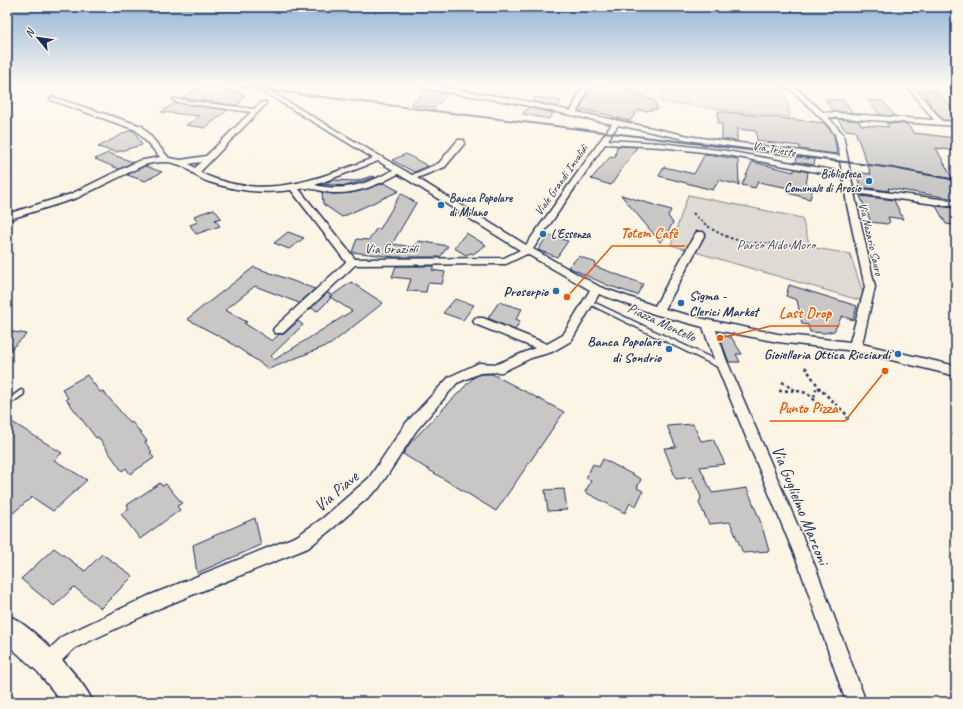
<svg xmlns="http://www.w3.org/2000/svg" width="963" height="709" viewBox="0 0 963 709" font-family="Caveat,sans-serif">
<rect width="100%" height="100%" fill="#fcf5e5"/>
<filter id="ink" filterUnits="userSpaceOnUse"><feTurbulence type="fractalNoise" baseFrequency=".025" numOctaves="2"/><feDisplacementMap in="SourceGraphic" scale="8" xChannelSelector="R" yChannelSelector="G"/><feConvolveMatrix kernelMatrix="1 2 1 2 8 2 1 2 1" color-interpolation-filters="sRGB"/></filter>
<g filter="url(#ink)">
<!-- green -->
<path fill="#dfdbd4" stroke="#7d8599" d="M 664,86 L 763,86 L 784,88 L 790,117 L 661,102 Z
M 688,195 L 802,218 L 810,247 L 850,254 L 866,302 L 671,245 Z"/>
<!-- building -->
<path fill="#c8c7c6" stroke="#1b2f5e" d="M 202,86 L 225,89 L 224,90 L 245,94 L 239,104 L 234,105 L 182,98 Z
M 596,86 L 629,86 L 625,90 L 640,94 L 646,98 L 654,100 L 658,109 L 645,111 L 638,110 L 630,121 L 612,117 L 613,116 L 580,109 L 585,98 Z
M 427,90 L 448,94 L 434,108 L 410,105 Z
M 921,90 L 936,91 L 956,112 L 956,120 L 943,120 L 925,98 L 928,98 Z
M 536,97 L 561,101 L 557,107 L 533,101 Z
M 825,99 L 844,100 L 853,113 L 833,111 Z
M 868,100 L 883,101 L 895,116 L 880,115 Z
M 175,103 L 176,103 L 228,110 L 205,128 L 186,125 L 200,116 L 161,112 Z
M 528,107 L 553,113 L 549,119 L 523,114 Z
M 718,111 L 824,123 L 834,135 L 837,154 L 799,149 L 800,146 L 757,141 L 756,131 L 737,129 L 737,141 L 722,139 L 722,124 L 718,124 Z
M 838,119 L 859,121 L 861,125 L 889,127 L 886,123 L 907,124 L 914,133 L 956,138 L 956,151 L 936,148 L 956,185 L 956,199 L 888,188 L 889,191 L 861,187 L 855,172 L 871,174 L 855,131 L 845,130 Z
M 130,130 L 134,131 L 142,145 L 116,152 L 98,147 Z
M 617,146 L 637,147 L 611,185 L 591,179 L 611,156 L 615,157 Z
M 108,153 L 133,162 L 119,169 L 95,159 Z
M 406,154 L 428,166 L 414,172 L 392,160 Z
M 705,154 L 738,159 L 739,185 L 719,180 L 713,190 L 659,176 L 664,167 L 694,174 Z
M 797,157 L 815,159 L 814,165 L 796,162 Z
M 752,162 L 794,172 L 794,169 L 808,172 L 806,186 L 813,188 L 810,199 L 788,193 L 789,188 L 758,182 L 755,188 L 742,185 Z
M 145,166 L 162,172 L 145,181 L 127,175 Z
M 372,176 L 375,177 L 346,186 L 321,184 L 334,180 L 356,181 Z
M 384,183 L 399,191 L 342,217 L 323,204 L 322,192 L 333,194 L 351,193 Z
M 401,193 L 416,203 L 392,244 L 414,247 L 419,241 L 448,246 L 440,257 L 395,257 L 352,252 L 357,239 L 369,240 L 376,229 L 380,229 Z
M 621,195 L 671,210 L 668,216 L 673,223 L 661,243 Z
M 860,196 L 894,200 L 903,219 L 888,217 L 890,222 L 887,224 L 871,222 Z
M 936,206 L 956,208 L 956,225 L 946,224 Z
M 214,209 L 221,218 L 215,220 L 220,226 L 196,234 L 190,225 L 198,222 L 194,216 Z
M 288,232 L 304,238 L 289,249 L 274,243 Z
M 466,233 L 486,245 L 473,254 L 471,253 L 466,255 L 454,248 Z
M 548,235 L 568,241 L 557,257 L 538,250 Z
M 579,256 L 596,263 L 594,266 L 643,284 L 637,295 L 607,285 L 568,267 Z
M 396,266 L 434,266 L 432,270 L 445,272 L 442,284 L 428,283 L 426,292 L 407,291 L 411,279 L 392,277 Z
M 254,267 L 315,289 L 299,303 L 255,286 L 225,310 L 247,322 L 244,323 L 272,341 L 279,334 L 284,334 L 298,321 L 303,325 L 271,356 L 274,360 L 352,311 L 330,297 L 351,282 L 383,303 L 331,344 L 269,369 L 228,341 L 187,319 Z
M 789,285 L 857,306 L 853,320 L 842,316 L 834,331 L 825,333 L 810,332 L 808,325 L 802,324 L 797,300 L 786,296 Z
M 327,293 L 330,294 L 330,299 L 318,311 L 311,308 Z
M 455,299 L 474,305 L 463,320 L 443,313 Z
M 499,302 L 522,309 L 516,319 L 520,321 L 515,330 L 488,318 Z
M 7,331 L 27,334 L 7,353 Z
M 719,335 L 731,337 L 742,354 L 736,354 L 740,362 L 729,362 Z
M 480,374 L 492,374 L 564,412 L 496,511 L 403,454 L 410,443 L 473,378 Z
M 87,375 L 100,392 L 103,391 L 130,423 L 132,422 L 147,441 L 145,442 L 152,452 L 150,453 L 154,458 L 130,474 L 126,468 L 122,471 L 98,437 L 96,438 L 66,399 L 68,398 L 62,389 Z
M 7,419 L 62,453 L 54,460 L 87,480 L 53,511 L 32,497 L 7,518 Z
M 693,424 L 701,441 L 713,439 L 725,464 L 700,467 L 712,493 L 747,488 L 761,523 L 769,551 L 743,553 L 730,522 L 709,524 L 699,503 L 701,497 L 692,477 L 676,479 L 664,448 L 676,447 L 667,426 Z
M 603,459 L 641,479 L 637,488 L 643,491 L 636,506 L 630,503 L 625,513 L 585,492 L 591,481 L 586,478 L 593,464 L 599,467 Z
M 160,483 L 162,486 L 166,484 L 182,503 L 177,506 L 180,510 L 140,539 L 121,514 L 129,508 L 127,505 Z
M 564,489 L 567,510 L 548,511 L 545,490 Z
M 255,518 L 261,545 L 197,573 L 193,545 Z
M 54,548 L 85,571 L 102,554 L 133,576 L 101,608 L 74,587 L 54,606 L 21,579 Z"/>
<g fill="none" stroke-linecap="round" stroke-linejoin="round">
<defs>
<path id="lane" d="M 589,300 L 724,364 L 725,366 L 724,368 L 720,368 L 587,303 L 586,302 L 587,301 Z
M 21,390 L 23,391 L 24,393 L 23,395 L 7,406 L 7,400 Z"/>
<path id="street" d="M 254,86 L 261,86 L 412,175 L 439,163 L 458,140 L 464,140 L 464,144 L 445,167 L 417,178 L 526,245 L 612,124 L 515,103 L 421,88 L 418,86 L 432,86 L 515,99 L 571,111 L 583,86 L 589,86 L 577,112 L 694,137 L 840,156 L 835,134 L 828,125 L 794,92 L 784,86 L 791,86 L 798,90 L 823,112 L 934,120 L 907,86 L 913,86 L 942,121 L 956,122 L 956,126 L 828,117 L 843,134 L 853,188 L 956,201 L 956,207 L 854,193 L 875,287 L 862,344 L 956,366 L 956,376 L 855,351 L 778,342 L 716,330 L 726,359 L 815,566 L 866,702 L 846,702 L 799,566 L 714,359 L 703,327 L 654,314 L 599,294 L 571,341 L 552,352 L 531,358 L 502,372 L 480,373 L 457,383 L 416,431 L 379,488 L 333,528 L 308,548 L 160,608 L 75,648 L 53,669 L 47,672 L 41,669 L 38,663 L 41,657 L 63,636 L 148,596 L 297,536 L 323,518 L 369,478 L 406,423 L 449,377 L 479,363 L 497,364 L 535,348 L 475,324 L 473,321 L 475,318 L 483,318 L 547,344 L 563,335 L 590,290 L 527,254 L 506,264 L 355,265 L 283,333 L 275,333 L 273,330 L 275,327 L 346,262 L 291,190 C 263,194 236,191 209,182 C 199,179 194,173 186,168 C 173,160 158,161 144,165 L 77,198 L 7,220 L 7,214 L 71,194 L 138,161 L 160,157 L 136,130 L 51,100 L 50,99 L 53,97 L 142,126 L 169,158 L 181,160 L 206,156 L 251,112 L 176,102 L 173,100 L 174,99 L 254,109 L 262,102 L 266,102 L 266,104 L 200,172 C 209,178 220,180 229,183 C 280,195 326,176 373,158 ZM 618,125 L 694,141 L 840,161 L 842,172 L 727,151 L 661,143 L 608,140 ZM 605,144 L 661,147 L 727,155 L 843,177 L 847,205 L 865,287 L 850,342 L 778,334 L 708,320 L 665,309 L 705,234 L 703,232 L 697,232 L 695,234 L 655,306 L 600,287 L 533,249 ZM 378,161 L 393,170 C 368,184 344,192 315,185 ZM 201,162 L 195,168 L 189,164 ZM 398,174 L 408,180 L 520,250 L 504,258 L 355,259 L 299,189 C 309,186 322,192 333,193 C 357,194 378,185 398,174 Z"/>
<path id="secondary" d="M 7,615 C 32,625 82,677 93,702 L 62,702 L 38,672 L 7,644 Z"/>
</defs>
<!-- lane casing -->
<use href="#lane" stroke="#1b2f5e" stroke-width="3"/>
<!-- street casing -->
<use href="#street" stroke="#1b2f5e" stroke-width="3"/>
<!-- secondary casing -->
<use href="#secondary" stroke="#1b2f5e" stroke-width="3"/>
<!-- path-far1 -->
<path stroke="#1b2f5e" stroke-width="2" stroke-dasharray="2.5 2.5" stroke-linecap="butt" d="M 693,213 C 710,231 730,241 755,243 C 771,244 786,243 801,247"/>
<!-- path -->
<path stroke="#1b2f5e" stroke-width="2.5" stroke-dasharray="3 3" stroke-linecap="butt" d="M 805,367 L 820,389 L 847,415 L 848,421
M 782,382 L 796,391
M 779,391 C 792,391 807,388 815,401
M 814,397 L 817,386"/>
<!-- lane -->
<use href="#lane" fill="#fcf5e5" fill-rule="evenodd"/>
<!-- street -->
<use href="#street" fill="#fcf5e5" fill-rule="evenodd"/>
<!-- secondary -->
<use href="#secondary" fill="#fcf5e5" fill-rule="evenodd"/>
<!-- rail -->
<path stroke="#1b2f5e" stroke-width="2" d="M 235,86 L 893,168 L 956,180"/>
</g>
</g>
<!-- sky -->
<linearGradient id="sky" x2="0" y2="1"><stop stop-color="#92b4d5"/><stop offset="0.46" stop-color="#fefaf3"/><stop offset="1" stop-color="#fefaf3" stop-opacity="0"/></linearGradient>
<rect width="963" height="185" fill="url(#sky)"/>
<!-- markers -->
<g fill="#1f6fb2" stroke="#fcf5e5" stroke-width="1.5">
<circle cx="869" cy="181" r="4"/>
<circle cx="441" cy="205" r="4"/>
<circle cx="543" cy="234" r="4"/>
<circle cx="556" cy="291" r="4"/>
<circle cx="681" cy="303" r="4"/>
<circle cx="669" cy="349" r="4"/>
<circle cx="898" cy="354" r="4"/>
</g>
<g text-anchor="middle" stroke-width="3" stroke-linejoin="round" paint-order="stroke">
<!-- far-street labels -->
<g font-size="12" fill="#1b2f5e" stroke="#fcf5e5">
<text transform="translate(774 149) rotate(10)" y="4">Via Trieste</text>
<text transform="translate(561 180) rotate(-55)" y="4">Viale Grandi Invalidi</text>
<text transform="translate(871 239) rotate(77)" y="4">Via Nazario Sauro</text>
</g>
<!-- far-poi labels -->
<g font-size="12" font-weight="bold" fill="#1b2f5e" stroke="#fcf5e5" text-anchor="start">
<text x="861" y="178" text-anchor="end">Biblioteca<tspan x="861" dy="14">Comunale di Arosio</tspan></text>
<text x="449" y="202">Banca Popolare<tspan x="449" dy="14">di Milano</tspan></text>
<text x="551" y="238">L'Essenza</text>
</g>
<!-- park labels -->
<g font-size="14" fill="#425176" stroke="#fcf5e5">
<text x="776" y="249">Parco Aldo Moro</text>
</g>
<!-- street labels -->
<g font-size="14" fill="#1b2f5e" stroke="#fcf5e5">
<text x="391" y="253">Via Grazioli</text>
<text transform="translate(662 322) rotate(25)" y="5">Piazza Montello</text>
</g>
<!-- poi labels -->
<g font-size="14" font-weight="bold" fill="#1b2f5e" stroke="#fcf5e5" text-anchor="end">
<text x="548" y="296">Proserpio</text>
<text x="689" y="300" text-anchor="start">Sigma -<tspan x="689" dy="16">Clerici Market</tspan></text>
<text x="661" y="346">Banca Popolare<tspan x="661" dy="16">di Sondrio</tspan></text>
<text x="890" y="359">Gioielleria Ottica Ricciardi</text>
</g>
<!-- near-street labels -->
<g font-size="17" fill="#1b2f5e" stroke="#fcf5e5">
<text transform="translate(336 491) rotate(-41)" y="6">Via Piave</text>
<text transform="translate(801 505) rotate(68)" y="6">Via Guglielmo Marconi</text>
</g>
</g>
<!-- callouts -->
<path fill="none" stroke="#e8590c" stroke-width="1.5" d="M567 297L612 246H685M720 338L771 326H839M885 371L845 421H770"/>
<g fill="#e8590c" stroke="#fcf5e5" stroke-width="1.5">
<circle cx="567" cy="297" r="4"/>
<circle cx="720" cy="338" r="4"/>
<circle cx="885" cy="371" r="4"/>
</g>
<g font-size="15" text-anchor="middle" font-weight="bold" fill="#e8590c" stroke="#fcf5e5" stroke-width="3" stroke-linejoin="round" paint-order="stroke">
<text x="649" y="238">Totem Cafè</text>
<text x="805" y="318">Last Drop</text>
<text x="808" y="413">Punto Pizza</text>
</g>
<!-- margin -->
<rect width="963" height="709" fill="none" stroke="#fcf5e5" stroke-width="24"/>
<rect x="12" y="12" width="939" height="685" fill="none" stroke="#1b2f5e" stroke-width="1.5" filter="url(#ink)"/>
<!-- north arrow -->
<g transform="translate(38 38) rotate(299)" stroke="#fcf5e5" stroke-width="3" paint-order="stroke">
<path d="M0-3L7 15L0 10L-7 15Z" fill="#1b2f5e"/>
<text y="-6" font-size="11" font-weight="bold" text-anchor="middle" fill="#1b2f5e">N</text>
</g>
</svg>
